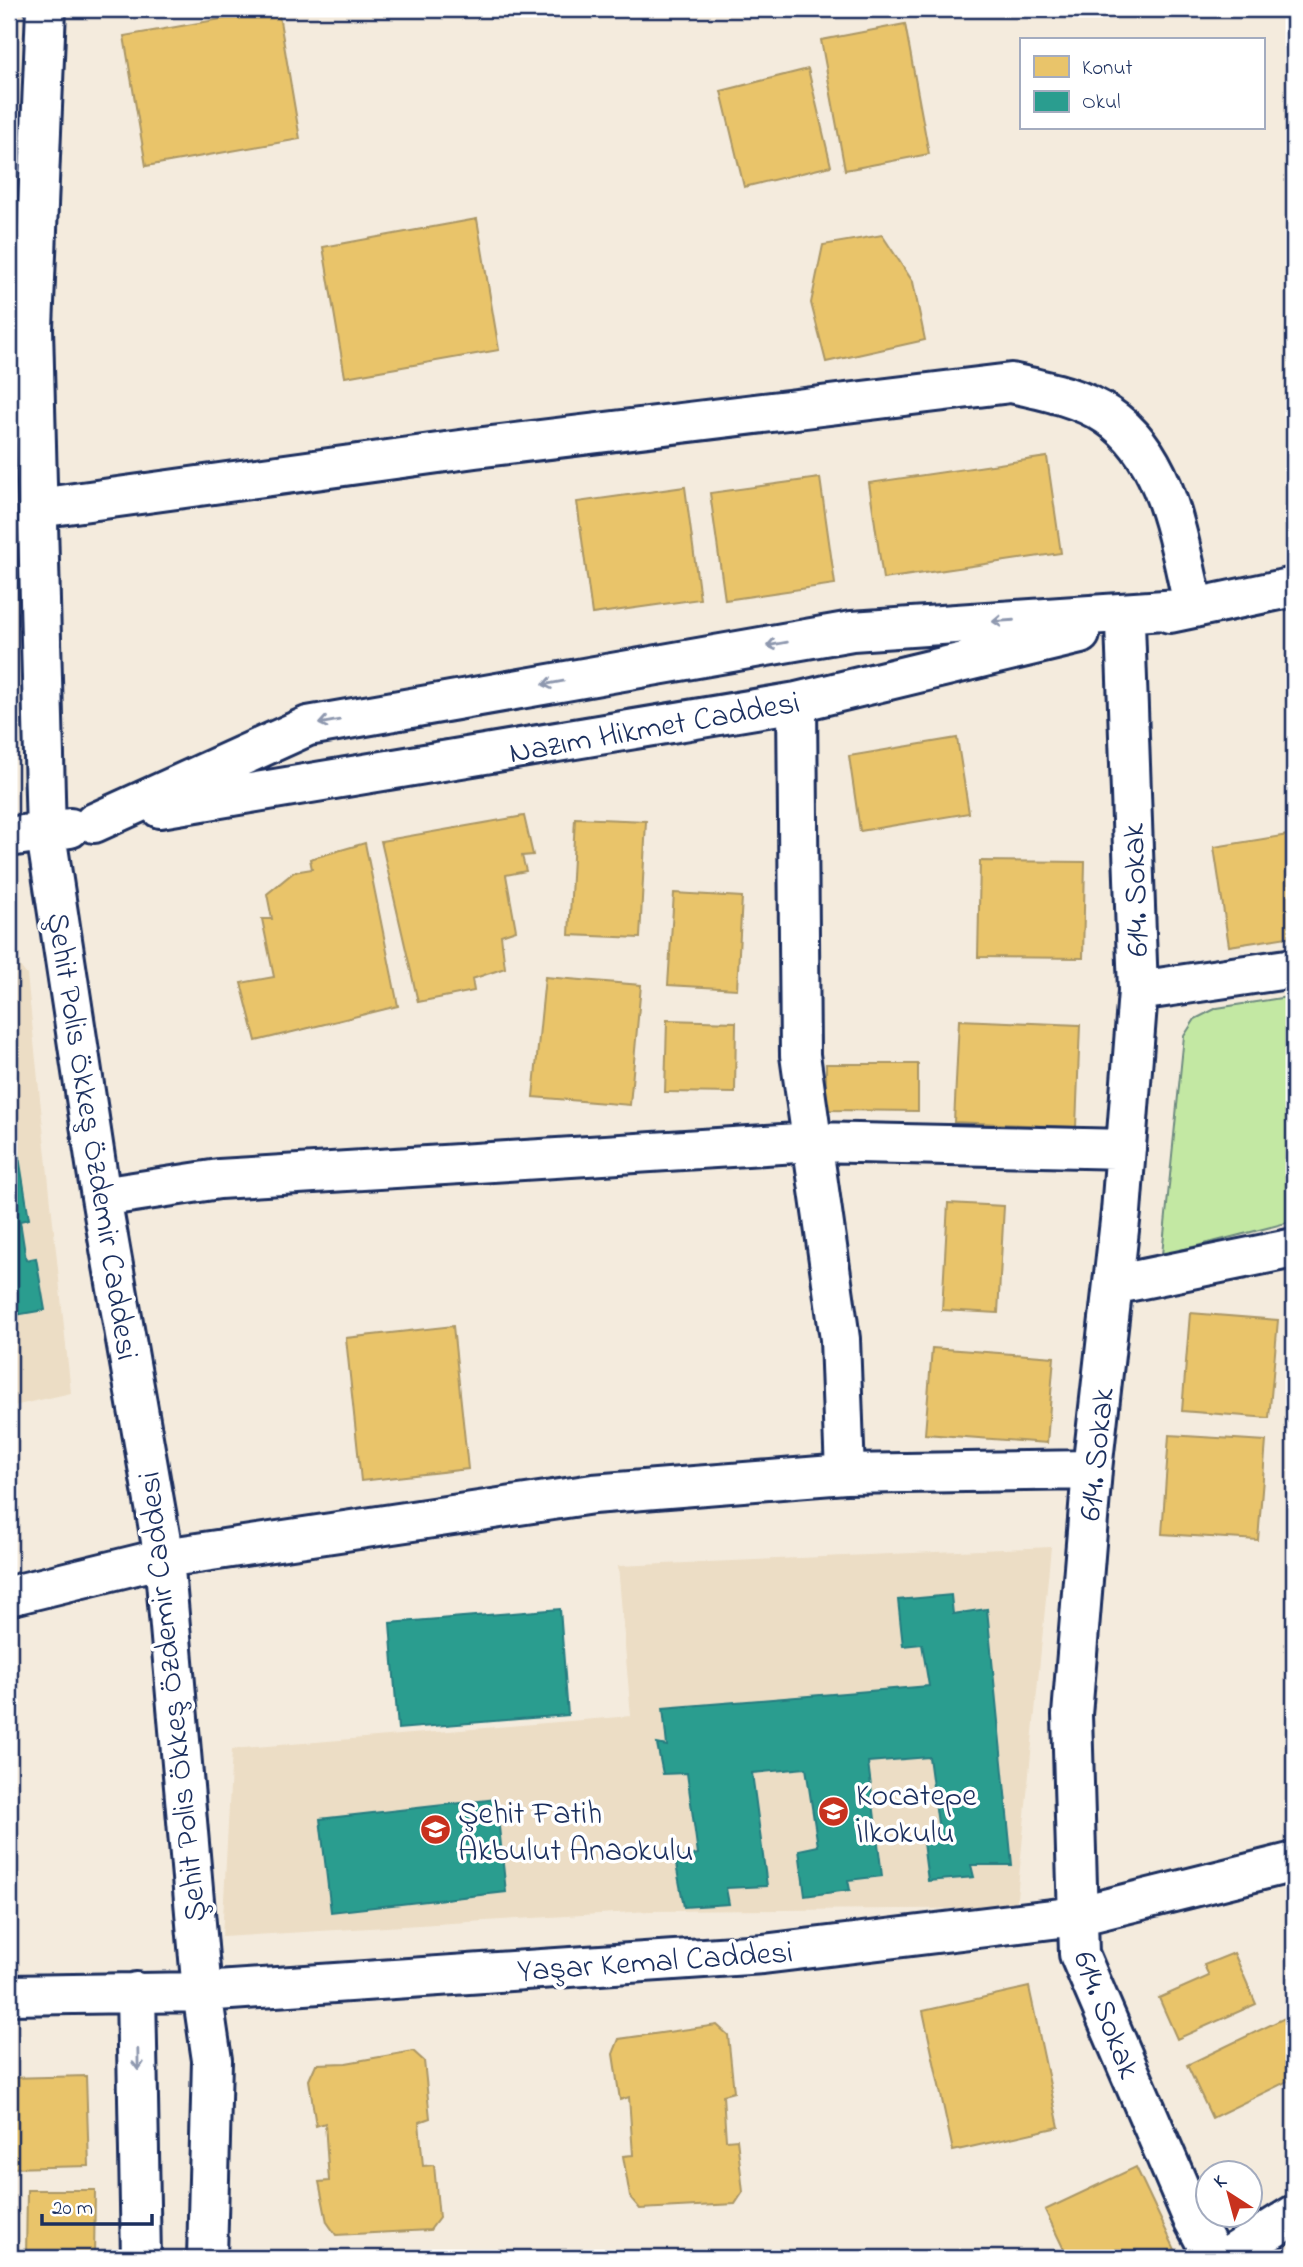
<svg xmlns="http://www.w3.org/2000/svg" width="1303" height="2267" viewBox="0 0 1303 2267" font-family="'Indie Flower',sans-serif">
<rect width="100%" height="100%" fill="#f4ebdd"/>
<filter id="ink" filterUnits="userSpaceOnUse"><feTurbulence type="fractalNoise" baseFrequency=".0143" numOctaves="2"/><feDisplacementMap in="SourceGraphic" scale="14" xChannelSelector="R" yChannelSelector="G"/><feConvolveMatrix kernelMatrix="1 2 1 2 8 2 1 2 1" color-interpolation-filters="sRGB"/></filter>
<g filter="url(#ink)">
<!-- built -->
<path fill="#ecddc5" d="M 9,953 L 27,975 L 71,1393 L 9,1407 Z
M 1051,1547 L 1016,1908 L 649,1911 L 222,1937 L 232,1749 L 631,1716 L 618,1566 Z"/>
<!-- green -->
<path fill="#c3e8a3" stroke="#6f8c80" stroke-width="2" d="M 1294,996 L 1294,1221 L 1162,1255 L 1184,1036 L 1195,1019 L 1217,1008 Z"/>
<!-- homes -->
<path fill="#e9c46a" stroke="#ab9766" stroke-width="2" d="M 278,9 L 300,139 L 146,166 L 124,36 Z
M 905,24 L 929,154 L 845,170 L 821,40 Z
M 808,69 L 831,166 L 744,187 L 721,91 Z
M 477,219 L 499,350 L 345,377 L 323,247 Z
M 882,235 L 913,282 L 925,340 L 826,362 L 811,303 L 823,245 Z
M 1047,457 L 1061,553 L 883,579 L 869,483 Z
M 820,478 L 835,584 L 725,600 L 710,493 Z
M 685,487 L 700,599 L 592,614 L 577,502 Z
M 957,738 L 969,813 L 860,831 L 849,756 Z
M 524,816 L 533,855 L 522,856 L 526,871 L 506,875 L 516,930 L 501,935 L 505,968 L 472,979 L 474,991 L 418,1002 L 381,841 Z
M 575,818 L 646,821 L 640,938 L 569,935 Z
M 1294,834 L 1294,936 L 1229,946 L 1214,847 Z
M 365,843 L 398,1006 L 256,1041 L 241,983 L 274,977 L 262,919 L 272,919 L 267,894 L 294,872 L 312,869 L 310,859 Z
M 980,861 L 1085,862 L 1083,958 L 978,957 Z
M 674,893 L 742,897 L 737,989 L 668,985 Z
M 545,977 L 641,985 L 630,1105 L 533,1097 Z
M 667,1020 L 736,1022 L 735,1093 L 665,1092 Z
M 959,1020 L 1080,1025 L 1076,1127 L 954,1122 Z
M 826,1064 L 918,1064 L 918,1111 L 826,1110 Z
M 948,1203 L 1004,1206 L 998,1313 L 942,1310 Z
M 1190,1313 L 1278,1320 L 1269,1418 L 1182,1411 Z
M 453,1326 L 468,1469 L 361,1481 L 346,1338 Z
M 932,1348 L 1054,1357 L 1047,1443 L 925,1434 Z
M 1169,1435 L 1266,1441 L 1258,1540 L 1162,1534 Z
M 1234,1953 L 1256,2004 L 1177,2039 L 1159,1998 L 1209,1976 L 1204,1965 Z
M 1029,1987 L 1059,2127 L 953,2151 L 923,2011 Z
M 1291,2015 L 1294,2022 L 1294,2078 L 1212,2118 L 1187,2065 Z
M 717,2025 L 728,2035 L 734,2092 L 723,2095 L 726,2140 L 737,2139 L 743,2192 L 735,2204 L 640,2209 L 630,2197 L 623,2156 L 633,2155 L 629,2097 L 620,2100 L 613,2054 L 619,2039 Z
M 413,2051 L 424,2061 L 430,2118 L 419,2122 L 423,2166 L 434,2165 L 439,2218 L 430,2230 L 336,2235 L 327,2222 L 319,2182 L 329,2181 L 325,2123 L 316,2126 L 309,2080 L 316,2064 L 346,2063 Z
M 86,2076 L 89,2166 L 9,2168 L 9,2078 Z
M 1136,2167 L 1179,2258 L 1068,2258 L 1045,2210 Z
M 27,2190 L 95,2190 L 94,2258 L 26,2258 Z"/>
<!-- schools -->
<path fill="#2a9d8f" stroke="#267c80" stroke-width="2" d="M 9,1094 L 29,1219 L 20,1221 L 26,1260 L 36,1258 L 45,1310 L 9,1316 Z
M 951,1595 L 953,1614 L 987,1609 L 1012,1865 L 971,1865 L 974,1877 L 928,1881 L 922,1835 L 939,1831 L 929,1757 L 868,1762 L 882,1876 L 848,1880 L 850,1890 L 805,1896 L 799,1850 L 818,1846 L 806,1768 L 752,1773 L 767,1886 L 726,1888 L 729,1904 L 684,1907 L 675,1859 L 698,1854 L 687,1773 L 663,1774 L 657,1744 L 667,1746 L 663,1708 L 929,1686 L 922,1644 L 903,1646 L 898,1600 Z
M 560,1609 L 568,1715 L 398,1729 L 390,1623 Z
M 496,1799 L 506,1892 L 331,1912 L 320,1819 Z"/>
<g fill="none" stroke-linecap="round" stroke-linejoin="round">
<defs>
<path id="minor" d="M 46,9 L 33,328 L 46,834 L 101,1197 L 164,1558 L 202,1992 L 212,2060 L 207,2258
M 38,508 L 475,448 L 1011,383 C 1043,390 1081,397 1108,416 C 1169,457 1178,542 1194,608 L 852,631 L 308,726 L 94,823
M 1170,613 L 1294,587
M 1125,623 L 1138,991 L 1121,1212 L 1092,1470 L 1072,1715 L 1079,1954 L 1192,2217 L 1214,2258
M 797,702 L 800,1055 L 840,1339 L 845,1474
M 160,808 L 797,702 L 1080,634
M 9,837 L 70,828
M 1138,991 L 1294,968
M 101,1197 L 219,1179 L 813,1142 L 1126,1149
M 1113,1285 L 1294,1248
M 9,1596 L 164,1558 L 593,1494 L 845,1474 L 1092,1470
M 136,1992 L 141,2258
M 9,1995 L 202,1992 L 763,1954 L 1077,1916 L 1294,1862
M 1226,2258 L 1294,2215"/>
</defs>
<!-- minor casing -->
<use href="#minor" stroke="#1b2f5e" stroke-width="44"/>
<!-- minor -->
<use href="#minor" stroke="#fff" stroke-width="38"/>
</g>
<!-- one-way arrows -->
<defs><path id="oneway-shaft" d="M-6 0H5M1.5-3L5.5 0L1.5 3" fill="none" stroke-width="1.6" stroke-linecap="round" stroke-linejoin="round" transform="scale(1.75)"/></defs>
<g stroke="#8d97ae">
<use href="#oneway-shaft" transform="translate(1003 621) rotate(176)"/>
<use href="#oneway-shaft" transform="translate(777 644) rotate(170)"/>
<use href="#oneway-shaft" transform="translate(553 683) rotate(170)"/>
<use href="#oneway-shaft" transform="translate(329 722) rotate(170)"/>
<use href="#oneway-shaft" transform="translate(138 2060) rotate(89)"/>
</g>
</g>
<!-- icons -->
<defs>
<symbol id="school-disc" viewBox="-11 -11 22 22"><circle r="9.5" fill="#c8321e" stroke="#fff"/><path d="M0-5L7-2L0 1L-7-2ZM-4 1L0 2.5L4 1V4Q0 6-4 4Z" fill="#fff"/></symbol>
</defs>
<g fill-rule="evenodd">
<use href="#school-disc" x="816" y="1794" width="35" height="35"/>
<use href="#school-disc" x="418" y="1812" width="35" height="35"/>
</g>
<g text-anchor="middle" stroke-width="7" stroke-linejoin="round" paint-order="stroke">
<!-- street labels -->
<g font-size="32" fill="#1b2f5e" stroke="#fff">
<text transform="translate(654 726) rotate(-10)" y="11">Nazım Hikmet Caddesi</text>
<text transform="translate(1134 890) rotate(-92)" y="11">614. Sokak</text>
<text transform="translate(94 1136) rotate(81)" y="11">Şehit Polis Ökkeş Özdemir Caddesi</text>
<text transform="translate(1095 1454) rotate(-84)" y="11">614. Sokak</text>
<text transform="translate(171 1697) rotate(-96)" y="11">Şehit Polis Ökkeş Özdemir Caddesi</text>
<text transform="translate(655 1960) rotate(-4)" y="11">Yaşar Kemal Caddesi</text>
<text transform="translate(1108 2014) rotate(69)" y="11">614. Sokak</text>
</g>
<!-- poi labels -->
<g font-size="32" fill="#1b2f5e" stroke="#fff" text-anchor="start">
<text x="856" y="1805">Kocatepe<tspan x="856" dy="37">İlkokulu</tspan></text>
<text x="458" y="1823">Şehit Fatih<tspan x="458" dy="37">Akbulut Anaokulu</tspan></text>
</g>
</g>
<!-- margin -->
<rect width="1303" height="2267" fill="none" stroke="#fff" stroke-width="35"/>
<rect x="18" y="18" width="1268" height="2232" fill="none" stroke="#1b2f5e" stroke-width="2.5" filter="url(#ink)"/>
<!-- legend -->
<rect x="1020" y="38" width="245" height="91" fill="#ffffff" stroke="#a4acbf" stroke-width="2"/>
<rect x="1034" y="56" width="35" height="21" fill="#e9c46a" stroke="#a4acbf" stroke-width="2"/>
<text x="1082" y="74" font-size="21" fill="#1b2f5e">Konut</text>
<rect x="1034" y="91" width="35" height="21" fill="#2a9d8f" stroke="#a4acbf" stroke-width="2"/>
<text x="1082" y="108" font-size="21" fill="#1b2f5e">Okul</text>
<!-- north arrow -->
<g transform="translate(1229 2194) rotate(324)"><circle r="33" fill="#ffffff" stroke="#a4acbf" stroke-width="2"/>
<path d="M0-5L12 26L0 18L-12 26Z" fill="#c8321e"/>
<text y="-10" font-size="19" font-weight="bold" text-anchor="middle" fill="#1b2f5e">K</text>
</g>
<!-- scale -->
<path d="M42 2214v10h110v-10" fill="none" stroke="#1b2f5e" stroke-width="3.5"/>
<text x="52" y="2214" font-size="21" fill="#1b2f5e" stroke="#ffffff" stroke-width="5" paint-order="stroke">20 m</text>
</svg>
